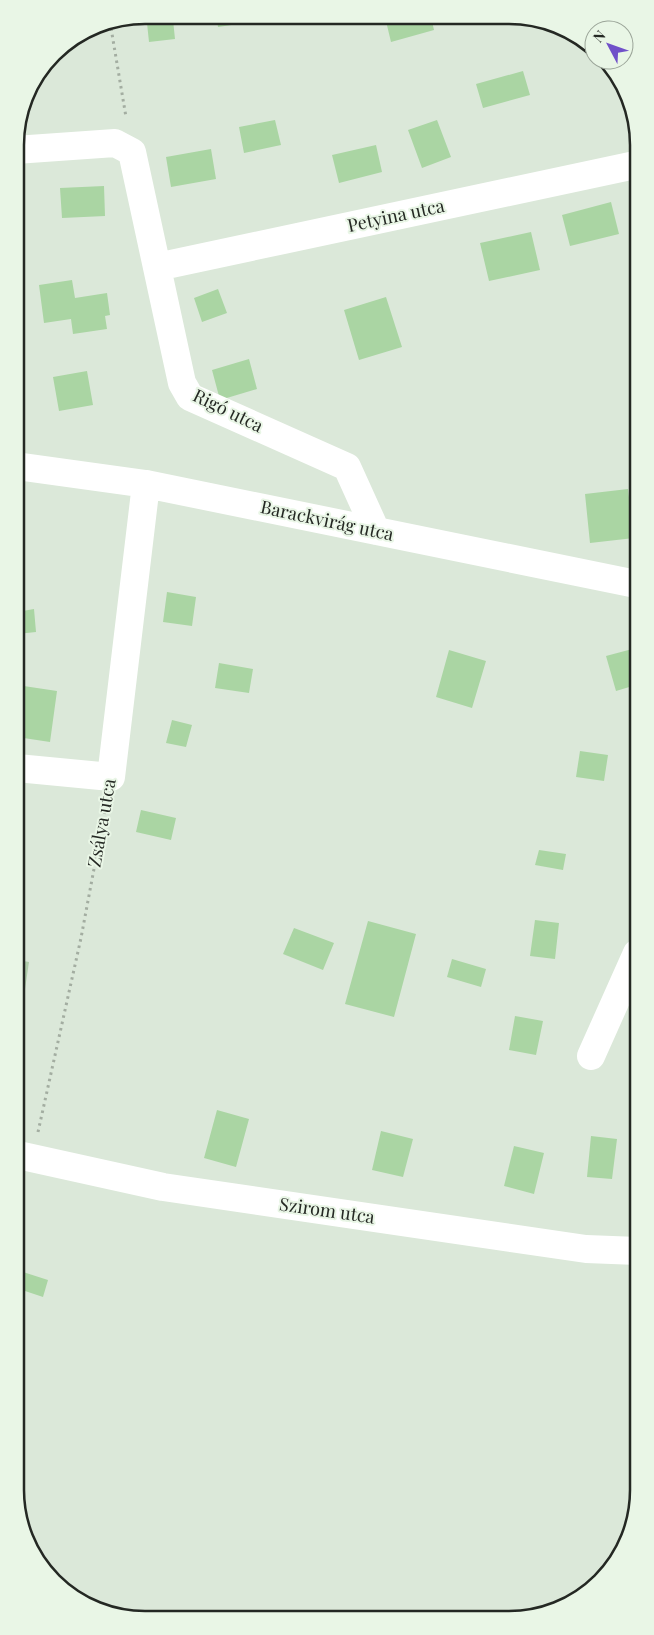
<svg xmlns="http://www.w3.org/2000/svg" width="654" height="1635" viewBox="0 0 654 1635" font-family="'Playfair Display',serif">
<rect width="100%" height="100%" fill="#dbe8d9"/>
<!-- green -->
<path fill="#b1ceac" d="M 18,960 L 29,962 L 18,1036 Z"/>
<!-- building -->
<path fill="#aad5a3" d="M 216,15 L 244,16 L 245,23 L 218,27 Z
M 315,16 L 339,16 L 339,17 L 316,22 Z
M 385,17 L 431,17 L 434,30 L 391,42 Z
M 173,20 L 175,39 L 149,42 L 147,23 Z
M 46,65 L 47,77 L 36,78 Z
M 523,71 L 530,95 L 483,108 L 476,84 Z
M 275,120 L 281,145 L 244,153 L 239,127 Z
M 437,120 L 451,157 L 422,168 L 408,130 Z
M 376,145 L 382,172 L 339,183 L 332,155 Z
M 211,149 L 216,179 L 171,187 L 166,157 Z
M 104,186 L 105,216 L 62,218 L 60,188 Z
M 611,202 L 619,234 L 570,246 L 562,215 Z
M 531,232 L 540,270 L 489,281 L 480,243 Z
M 72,280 L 75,298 L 107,293 L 110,315 L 105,316 L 107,329 L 73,334 L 71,319 L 44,323 L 39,285 Z
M 218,289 L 227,313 L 202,322 L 194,298 Z
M 386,297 L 402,347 L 359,360 L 344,310 Z
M 249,359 L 257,389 L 220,400 L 212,370 Z
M 87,371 L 93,405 L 59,411 L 53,377 Z
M 628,489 L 634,538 L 590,543 L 585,494 Z
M 167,592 L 196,597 L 192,626 L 163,622 Z
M 34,609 L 36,632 L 17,634 L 17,612 Z
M 636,648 L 636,685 L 616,691 L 606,656 Z
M 449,650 L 486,661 L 472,708 L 436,697 Z
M 219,663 L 253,669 L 249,693 L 215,688 Z
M 17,685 L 57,691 L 50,742 L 17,737 Z
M 172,720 L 192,725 L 186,747 L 166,743 Z
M 580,751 L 608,755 L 604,781 L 576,777 Z
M 141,810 L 176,818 L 171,840 L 136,832 Z
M 539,850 L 566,854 L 563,870 L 535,865 Z
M 535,920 L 559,923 L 555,959 L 530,956 Z
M 368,921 L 416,934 L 394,1017 L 345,1004 Z
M 294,928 L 334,943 L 323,970 L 283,954 Z
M 452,959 L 486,969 L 481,987 L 447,977 Z
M 515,1016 L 543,1021 L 536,1055 L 509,1050 Z
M 217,1110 L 249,1119 L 236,1167 L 204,1158 Z
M 381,1131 L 413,1139 L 403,1177 L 372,1170 Z
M 591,1136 L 617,1139 L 612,1179 L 587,1177 Z
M 514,1146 L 544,1153 L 534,1194 L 504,1186 Z
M 23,1272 L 48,1280 L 43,1297 L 19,1289 Z"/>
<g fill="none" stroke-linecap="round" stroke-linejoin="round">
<!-- path -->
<path stroke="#a3ada1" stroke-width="3" stroke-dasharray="2.5 4" stroke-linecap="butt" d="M 110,22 L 126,117
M 38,1132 L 81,938 L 106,805"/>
<!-- minor -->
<path stroke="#fff" stroke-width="28" d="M 15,150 L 115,143 L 132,152 L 182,383 L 190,397 L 347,467 L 376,531
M 157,267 L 635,165
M 16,466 L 146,484 L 636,584
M 17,768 L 111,777 L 146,484
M 591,1056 L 637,953
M 18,1155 L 163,1187 L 586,1249 L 638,1251"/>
</g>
<g text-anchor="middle" stroke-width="4" stroke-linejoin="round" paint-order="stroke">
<!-- street labels -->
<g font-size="18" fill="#242823" stroke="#e9f6e6">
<text transform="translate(396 216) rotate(-12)" y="6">Petyina utca</text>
<text transform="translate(228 411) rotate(26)" y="6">Rigó utca</text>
<text transform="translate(327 521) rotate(12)" y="6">Barackvirág utca</text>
<text transform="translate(102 823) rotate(-80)" y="6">Zsálya utca</text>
<text transform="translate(327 1211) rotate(8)" y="6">Szirom utca</text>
</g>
</g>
<!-- crop -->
<path d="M0 0H654V1635H0ZM145 24H509A121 121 0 0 1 630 145V1490A121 121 0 0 1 509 1611H145A121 121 0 0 1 24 1490V145A121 121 0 0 1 145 24Z" fill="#e9f6e6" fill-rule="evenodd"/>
<path fill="none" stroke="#242823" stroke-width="2.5" d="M145 24H509A121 121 0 0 1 630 145V1490A121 121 0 0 1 509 1611H145A121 121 0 0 1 24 1490V145A121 121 0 0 1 145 24Z"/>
<!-- north arrow -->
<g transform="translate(609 45) rotate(311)"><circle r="24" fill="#e9f6e6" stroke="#9aa498"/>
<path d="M0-4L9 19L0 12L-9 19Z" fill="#7050c9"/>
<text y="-8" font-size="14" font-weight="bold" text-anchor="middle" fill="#242823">N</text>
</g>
</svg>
